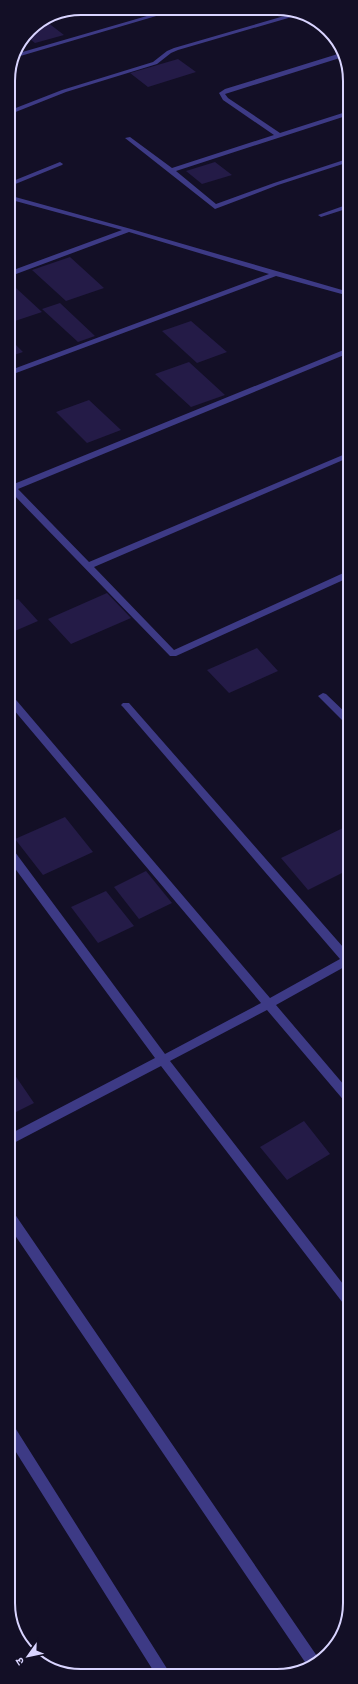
<svg xmlns="http://www.w3.org/2000/svg" width="358" height="1684" viewBox="0 0 358 1684" font-family="'Alegreya Sans','Noto Sans Devanagari',sans-serif">
<rect width="100%" height="100%" fill="#130f26"/>
<!-- building -->
<path fill="#241b47" d="M 203,9 L 222,10 L 210,14 Z
M 47,22 L 64,35 L 35,43 L 26,36 L 29,29 L 34,26 Z
M 178,59 L 196,72 L 148,87 L 130,73 Z
M 215,162 L 232,175 L 202,184 L 186,171 Z
M 70,257 L 104,288 L 66,301 L 32,270 Z
M 16,288 L 42,312 L 9,323 L 8,290 Z
M 60,303 L 95,336 L 78,342 L 42,309 Z
M 191,321 L 227,352 L 197,363 L 162,331 Z
M 8,337 L 23,352 L 8,357 Z
M 189,362 L 225,395 L 191,407 L 155,374 Z
M 89,400 L 121,430 L 87,443 L 56,412 Z
M 107,593 L 131,618 L 71,644 L 48,619 Z
M 18,599 L 38,621 L 8,634 L 8,603 Z
M 257,648 L 278,671 L 229,693 L 207,670 Z
M 65,817 L 93,852 L 43,875 L 15,839 Z
M 345,827 L 350,832 L 350,869 L 308,890 L 281,858 Z
M 146,871 L 172,903 L 139,919 L 114,887 Z
M 106,891 L 134,926 L 98,943 L 71,907 Z
M 8,1065 L 34,1103 L 8,1116 Z
M 304,1121 L 330,1154 L 287,1180 L 260,1147 Z"/>
<g fill="none" stroke-linecap="round" stroke-linejoin="round">
<!-- street -->
<path fill="#3d3a85" fill-rule="evenodd" d="M 171,9 L 180,9 L 17,57 L 19,53 Z
M 298,12 L 302,14 L 178,50 L 171,53 L 157,64 L 66,92 L 8,115 L 8,111 L 62,90 L 153,62 L 167,51 L 174,48 Z
M 341,53 L 343,57 L 225,94 L 228,98 L 280,133 L 349,111 L 349,115 L 176,171 L 216,204 L 274,183 L 347,159 L 349,158 L 349,162 L 278,185 L 215,209 L 125,138 L 130,137 L 172,168 L 274,135 L 223,100 L 219,93 L 225,89 Z
M 60,162 L 63,164 L 62,165 L 8,187 L 8,183 Z
M 8,195 L 131,229 L 349,292 L 349,296 L 276,276 L 8,376 L 8,371 L 269,274 L 129,232 L 8,277 L 8,272 L 122,230 L 8,199 Z
M 349,204 L 349,208 L 321,217 L 318,215 Z
M 346,349 L 349,349 L 349,353 L 18,489 L 89,562 L 350,452 L 350,457 L 94,567 L 174,650 L 350,570 L 350,577 L 176,656 L 170,656 L 11,492 L 8,492 L 9,486 Z
M 8,693 L 11,694 L 270,998 L 340,959 L 123,707 L 121,705 L 123,703 L 129,703 L 350,955 L 350,967 L 346,966 L 276,1005 L 350,1092 L 350,1105 L 346,1103 L 267,1010 L 170,1061 L 350,1293 L 350,1309 L 346,1307 L 161,1066 L 8,1146 L 8,1135 L 155,1058 L 8,859 L 8,847 L 12,848 L 165,1054 L 261,1003 L 8,703 Z
M 323,693 L 326,694 L 350,717 L 350,726 L 347,725 L 318,696 Z
M 8,1209 L 12,1210 L 319,1659 L 307,1665 L 8,1225 Z
M 9,1424 L 14,1426 L 171,1675 L 156,1675 L 9,1441 Z"/>
</g>
<!-- crop -->
<path d="M0 0H358V1684H0ZM81 15H277A66 66 0 0 1 343 81V1603A66 66 0 0 1 277 1669H81A66 66 0 0 1 15 1603V81A66 66 0 0 1 81 15Z" fill="#130f26" fill-rule="evenodd"/>
<path fill="none" stroke="#d9d4ff" stroke-width="2" d="M81 15H277A66 66 0 0 1 343 81V1603A66 66 0 0 1 277 1669H81A66 66 0 0 1 15 1603V81A66 66 0 0 1 81 15Z"/>
<!-- north arrow -->
<g transform="translate(28 1656) rotate(237)" stroke="#130f26" stroke-width="3" paint-order="stroke">
<path d="M0-3L7 15L0 10L-7 15Z" fill="#d9d4ff"/>
<text y="-6" font-size="11" font-weight="bold" text-anchor="middle" fill="#d9d4ff">उ</text>
</g>
</svg>
